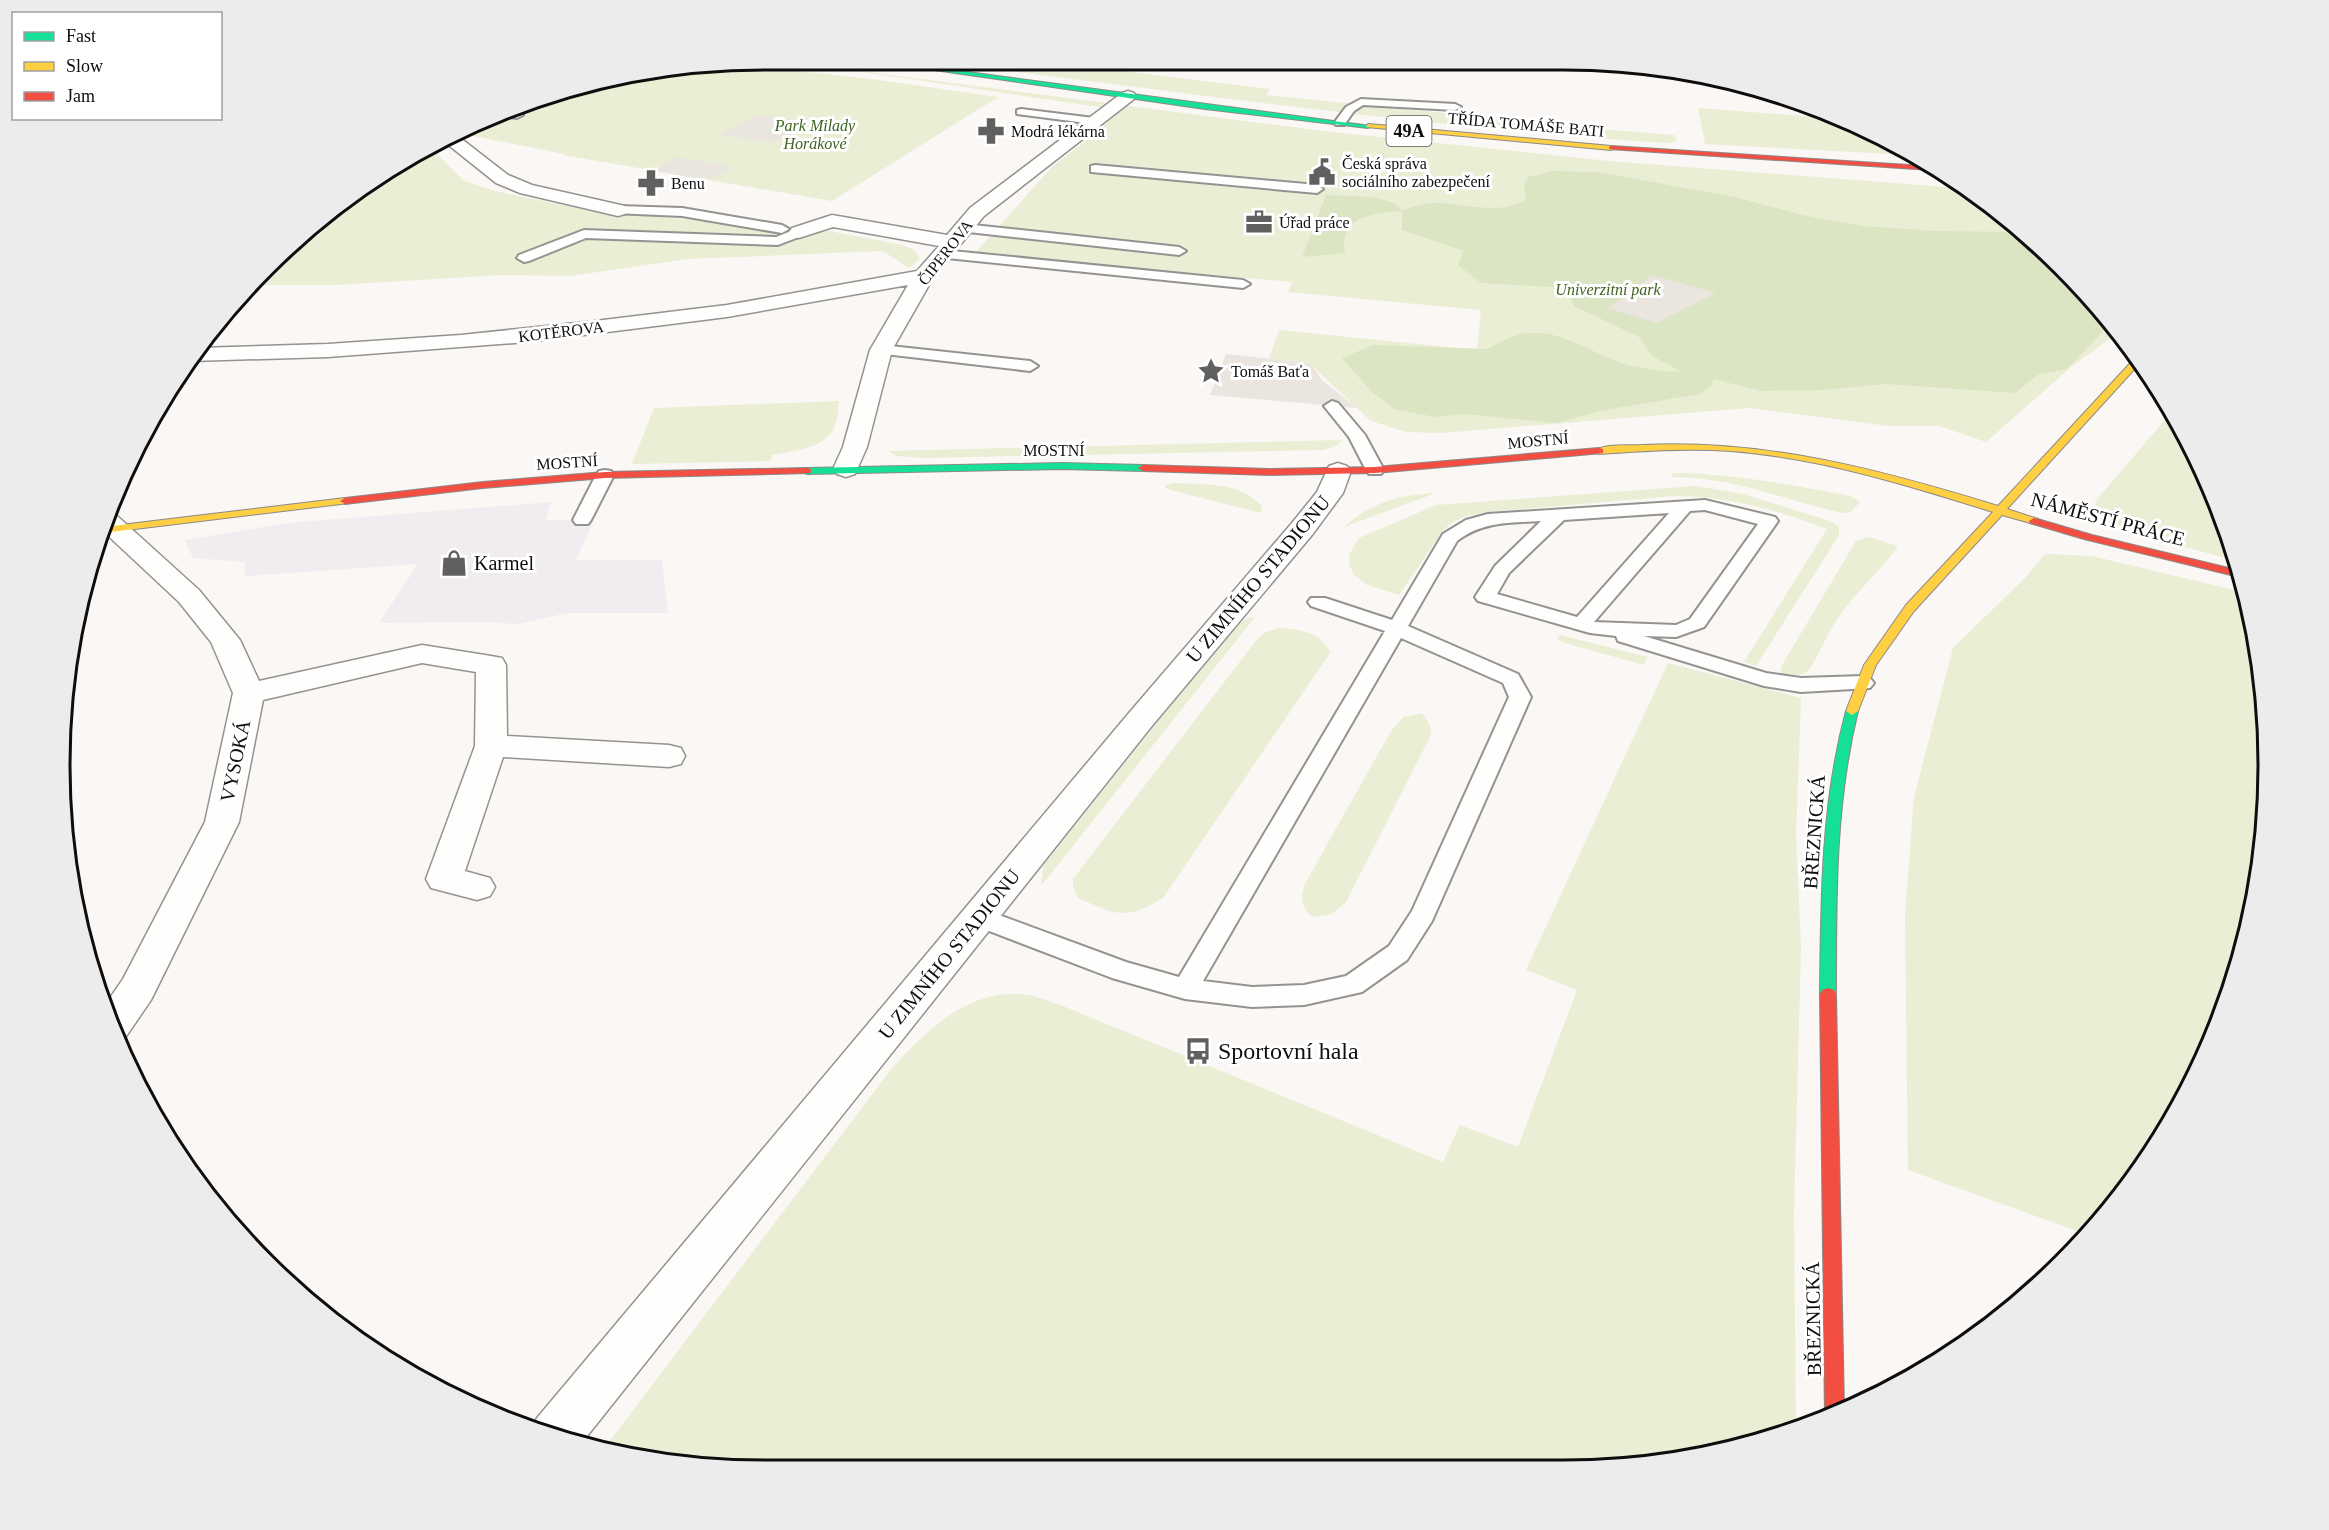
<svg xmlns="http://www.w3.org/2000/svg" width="2329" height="1530" viewBox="0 0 2329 1530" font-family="Georgia,serif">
<rect width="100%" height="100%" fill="#faf7f4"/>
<!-- industrial -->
<path fill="#f1ecf0" d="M 551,502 L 546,520 L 594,520 L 576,560 L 662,560 L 668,613 L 567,613 L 518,624 L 483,622 L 379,623 L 418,564 L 245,576 L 245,562 L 193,558 L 185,540 L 287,523 Z"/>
<!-- green -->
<path fill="#eaeed5" d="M 686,66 C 791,66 894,82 998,97 L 832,201 L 562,155 L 564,154 L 464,134 L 539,97 L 641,74 L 666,77 Z
M 822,66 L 1323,131 L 1609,161 L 1959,188 L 2029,235 L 2119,332 L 2071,367 L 1986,442 L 1939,426 L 1889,426 L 1749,408 L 1441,433 L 1406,432 L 1371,421 L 1309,363 L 1269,358 L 1279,330 L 1477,350 L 1481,310 L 1288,292 L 1292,282 L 974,254 L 1052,167 L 1102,128 L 1119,110 Z
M 971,66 L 1081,66 L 1270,89 L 1265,98 L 1268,95 L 1512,120 L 1512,122 L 1674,135 L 1677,141 L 1668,143 C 1434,128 1203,95 971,66 Z
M 1698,108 L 1844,119 L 1876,133 L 1909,155 L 1705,144 Z
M 433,150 L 464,181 L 495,191 L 586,210 L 701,221 L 799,235 L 829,231 L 903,245 L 915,250 L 920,259 L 909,268 L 883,251 L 688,259 L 570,276 L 502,275 L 336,285 L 251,285 L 267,266 L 373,179 Z
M 839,401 C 838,409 838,418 835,425 C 827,449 792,451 772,455 L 770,461 L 632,464 L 654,408 Z
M 2173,416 L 2196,453 L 2237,561 L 2125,531 C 2116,522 2103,517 2095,506 L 2098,498 L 2164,421 Z
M 1342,440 L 1336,446 L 1324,450 L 923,458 L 896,456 L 888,451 Z
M 1671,473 C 1732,473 1790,485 1850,496 L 1860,502 L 1851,512 L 1842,513 C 1784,500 1734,477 1673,477 Z
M 1173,483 C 1204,485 1239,481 1262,506 L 1261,513 L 1167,489 L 1164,486 Z
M 1695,486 L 1743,494 L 1830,521 L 1839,527 L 1839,535 L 1756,666 L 1744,662 L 1827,529 C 1778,510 1726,496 1673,496 L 1490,512 L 1463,517 L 1450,524 L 1442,532 L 1399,595 L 1367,585 L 1354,575 L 1349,564 L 1350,553 L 1359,538 L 1436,505 Z
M 1436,493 L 1344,527 C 1372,502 1399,495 1436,493 Z
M 1869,537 L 1898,546 C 1882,569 1860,588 1843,611 C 1828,630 1821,653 1807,672 L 1799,675 L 1780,674 L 1782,665 L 1856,541 Z
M 2045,554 L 2092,556 L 2247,593 L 2268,719 L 2263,857 L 2231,992 L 2174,1118 L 2088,1235 L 1908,1170 L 1905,915 L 1914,797 L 1953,648 L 2024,579 Z
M 1255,617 L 1041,886 L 1043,866 L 1232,628 L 1248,618 Z
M 1279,628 C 1299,629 1322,632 1330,653 L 1163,898 C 1125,921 1117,915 1078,898 L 1073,887 L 1073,879 L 1255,642 L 1264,633 Z
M 1560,635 L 1647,657 L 1644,665 L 1568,644 L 1557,640 Z
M 1668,663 L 1801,698 L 1796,835 L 1801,948 L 1794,1212 L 1796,1427 L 1746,1446 L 1610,1469 L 673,1464 L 603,1450 L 889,1072 C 924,1032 970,986 1028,995 C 1040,997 1052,1003 1063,1006 L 1443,1162 L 1460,1125 L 1518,1147 L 1577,990 L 1526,970 Z
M 1422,713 L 1430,725 L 1431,735 L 1346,902 L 1332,914 L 1313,917 C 1301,908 1299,896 1306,882 L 1391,731 L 1404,717 Z"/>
<!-- forest -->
<path fill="#dce5c3" d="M 1553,171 L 1597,172 L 1735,197 L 1802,215 L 1865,226 L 1935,231 L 2024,232 L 2110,321 L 2098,337 L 2067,369 L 2039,374 L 2015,393 L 1885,384 L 1823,390 L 1761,391 L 1713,379 L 1712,386 L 1700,394 L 1599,411 L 1557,423 L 1465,414 L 1435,417 L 1394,409 L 1371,391 L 1342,358 L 1373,345 L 1488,349 C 1546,310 1579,352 1632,366 C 1647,369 1667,372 1682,372 L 1652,356 L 1639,337 L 1574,306 L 1569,294 L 1551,287 L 1481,283 L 1458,265 L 1464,251 L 1402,230 L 1402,211 C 1374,213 1338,216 1345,253 L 1302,257 L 1326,195 C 1344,196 1394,194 1402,211 C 1412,207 1423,203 1434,203 C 1462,202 1502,217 1526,199 L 1524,186 L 1528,177 Z"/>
<!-- plaza -->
<path fill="#eae5df" d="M 763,115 L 790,120 L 811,122 L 774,143 L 720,135 L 756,116 Z
M 675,157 L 732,166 L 731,167 L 733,168 L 706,180 L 654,171 Z
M 1652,275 L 1716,293 L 1656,323 L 1608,308 Z
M 1226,354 L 1310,363 L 1322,380 L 1357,408 L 1210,395 Z"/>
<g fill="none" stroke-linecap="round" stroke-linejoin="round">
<defs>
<path id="lane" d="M 1361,99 L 1455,104 L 1461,107 L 1455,110 L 1363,105 L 1354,111 L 1344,125 L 1336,125 L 1334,123 L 1346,107 Z
M 1021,109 L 1094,118 L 1100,121 L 1094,124 L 1017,114 L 1017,110 Z
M 511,111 L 521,113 L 523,115 L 517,118 L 502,116 Z
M 1095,165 L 1317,185 L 1323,189 L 1317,193 L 1091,172 L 1091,166 Z
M 618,206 L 682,208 L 782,225 L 789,229 L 782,233 L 682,216 L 613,213 L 612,210 L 613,207 Z
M 964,224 L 1179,247 L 1186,251 L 1179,255 L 959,231 L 957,228 Z
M 799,228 L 806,232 L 804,235 L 778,245 L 586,238 L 529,261 L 524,262 L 517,258 L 519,255 L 584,230 L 776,237 Z
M 942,250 L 1243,280 L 1250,284 L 1243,288 L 937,257 L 935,254 Z
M 881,345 L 1030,361 L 1038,366 L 1030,371 L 876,353 L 873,350 L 876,347 Z
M 1332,401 L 1338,403 L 1365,435 L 1384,470 L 1381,474 L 1369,474 L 1366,470 L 1349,437 L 1324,406 Z
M 605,470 L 611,471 L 614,475 L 591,520 L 588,524 L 576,524 L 573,520 L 596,475 L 599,471 Z
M 1705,500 L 1775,517 L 1778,521 L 1704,627 L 1676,637 L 1644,636 L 1766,673 L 1801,678 L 1863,676 L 1870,678 L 1874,683 L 1870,688 L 1801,692 L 1764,686 L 1618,641 L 1616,636 L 1590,633 L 1478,601 L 1475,597 L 1495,566 L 1541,521 C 1511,523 1483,521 1457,541 L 1408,626 L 1518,674 L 1531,697 L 1432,921 L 1407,960 L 1362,992 L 1304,1005 L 1252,1007 L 1185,999 L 1112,978 L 971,924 L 967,917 L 971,910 L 980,908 L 1126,962 L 1179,977 L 1385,631 L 1311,606 L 1308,602 L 1311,598 L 1325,598 L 1392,620 L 1443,534 L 1466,520 L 1488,514 ZM 1705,510 L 1758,524 L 1690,619 L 1676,625 L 1594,622 L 1690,511 ZM 1669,513 L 1577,617 L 1497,594 L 1509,573 L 1564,520 ZM 1401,638 L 1503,683 L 1509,697 L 1412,911 L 1389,946 L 1346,976 L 1304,985 L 1252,987 L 1203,981 Z"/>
<path id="street" d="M 1128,91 L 1134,93 L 1136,96 L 1134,99 L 984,216 L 933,278 L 892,350 L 867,447 L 855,474 L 846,477 L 837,474 L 833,469 L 843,447 L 870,350 L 908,285 L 727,317 L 528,342 L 328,357 L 191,361 L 199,348 L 328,344 L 461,335 L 595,321 L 727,305 L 917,271 L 939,246 L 833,227 L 799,238 L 792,236 L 789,232 L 792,228 L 832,215 L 947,235 L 970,208 L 1122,93 Z
M 459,137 L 508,175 L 532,185 L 625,206 L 627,210 L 625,214 L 618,216 L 520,193 L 496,183 L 446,143 Z
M 1338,463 L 1347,466 L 1351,471 L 1343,493 L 1312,535 L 1151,727 L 580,1445 L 533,1428 L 537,1418 L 1129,713 L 1292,523 L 1317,492 L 1329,466 Z
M 108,513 L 115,514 L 199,590 L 240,640 L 259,681 L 422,645 L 491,656 L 502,658 L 506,665 L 507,736 L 669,745 L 681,748 L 685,756 L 681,764 L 669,767 L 503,757 L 465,871 L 490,878 L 495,887 L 490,896 L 477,900 L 431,888 L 426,879 L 475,746 L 476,672 L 422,663 L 263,700 L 239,822 L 151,1000 L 125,1038 L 117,1041 L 105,1005 L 123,979 L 205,822 L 233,693 L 211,642 L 179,602 L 103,531 Z"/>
<path id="fast" d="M 906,66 L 923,66 L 1371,126 L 1368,128 L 1205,109 Z
M 1062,463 L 1143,465 L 1148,468 L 1143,471 L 1062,469 L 807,474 L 802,471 L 807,468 Z
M 1852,707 L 1858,711 C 1835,804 1836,898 1836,994 L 1834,998 L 1828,1000 L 1822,998 L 1820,994 C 1821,898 1821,804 1846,711 Z"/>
<path id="slow" d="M 1368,124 L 1611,146 L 1615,148 L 1611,150 L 1366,127 Z
M 2135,358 L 2137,358 L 2140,363 L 2007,509 L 2038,519 L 2038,523 L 2034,524 L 2002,515 L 1914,611 L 1876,665 L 1858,711 L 1852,715 L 1846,711 L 1864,665 L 1906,605 L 1993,512 C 1907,485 1821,458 1731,451 C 1687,448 1643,451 1599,454 L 1594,451 C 1604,443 1630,446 1643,445 C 1766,439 1881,470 1998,506 Z
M 345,498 L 350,501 L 349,503 L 102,533 L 104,527 Z"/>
<path id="jam" d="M 1611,146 L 1925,166 L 1931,170 L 1609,149 L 1609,147 Z
M 1599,448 L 1603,449 L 1603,453 L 1375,473 L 1269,475 L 1143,471 L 1138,468 L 1143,465 L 1269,469 L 1375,467 Z
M 807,468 L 811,469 L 811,473 L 605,478 L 483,488 L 345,504 L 340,501 L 345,498 L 483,482 L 605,472 Z
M 2034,518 L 2092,535 L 2241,571 L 2243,578 L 2084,539 L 2030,523 L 2029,521 Z
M 1828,988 L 1834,990 L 1836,994 L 1844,1409 L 1825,1416 L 1820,994 L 1822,990 Z"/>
</defs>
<!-- lane casing -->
<use href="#lane" stroke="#949392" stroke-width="4"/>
<!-- street casing -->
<use href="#street" stroke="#949392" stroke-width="3"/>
<!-- fast casing -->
<use href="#fast" stroke="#8b8a88" stroke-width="2"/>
<!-- slow casing -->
<use href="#slow" stroke="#8b8a88" stroke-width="2"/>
<!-- jam casing -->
<use href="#jam" stroke="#8b8a88" stroke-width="2"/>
<!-- lane -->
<use href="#lane" fill="#fefefd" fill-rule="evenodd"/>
<!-- street -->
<use href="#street" fill="#fefefd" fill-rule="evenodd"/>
<!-- fast -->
<use href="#fast" fill="#16e098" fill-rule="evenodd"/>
<!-- slow -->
<use href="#slow" fill="#ffcf43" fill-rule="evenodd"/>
<!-- jam -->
<use href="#jam" fill="#f24e42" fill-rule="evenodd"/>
</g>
<!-- icons -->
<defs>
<symbol id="pharmacy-bare" viewBox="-9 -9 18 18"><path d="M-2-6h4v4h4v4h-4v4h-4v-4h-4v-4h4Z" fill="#61605e" stroke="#fff" stroke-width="2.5" paint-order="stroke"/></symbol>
<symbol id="civic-bare" viewBox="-9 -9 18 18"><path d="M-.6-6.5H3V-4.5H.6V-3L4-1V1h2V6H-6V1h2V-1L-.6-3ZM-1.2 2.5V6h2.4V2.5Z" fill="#61605e" stroke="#fff" stroke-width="2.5" paint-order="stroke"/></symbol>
<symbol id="office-bare" viewBox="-9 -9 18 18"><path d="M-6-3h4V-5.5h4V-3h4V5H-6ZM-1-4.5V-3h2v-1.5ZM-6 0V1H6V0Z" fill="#61605e" stroke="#fff" stroke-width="2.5" paint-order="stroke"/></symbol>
<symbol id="sight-bare" viewBox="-9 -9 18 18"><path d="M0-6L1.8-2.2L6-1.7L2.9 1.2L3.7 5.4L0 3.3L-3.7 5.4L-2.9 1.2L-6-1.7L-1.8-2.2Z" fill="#61605e" stroke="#fff" stroke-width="2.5" paint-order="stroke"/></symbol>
<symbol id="shop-bare" viewBox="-9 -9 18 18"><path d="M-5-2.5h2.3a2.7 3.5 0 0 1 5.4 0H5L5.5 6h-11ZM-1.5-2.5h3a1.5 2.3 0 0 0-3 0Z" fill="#61605e" stroke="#fff" stroke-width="2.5" paint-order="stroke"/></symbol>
<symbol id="bus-bare" viewBox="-9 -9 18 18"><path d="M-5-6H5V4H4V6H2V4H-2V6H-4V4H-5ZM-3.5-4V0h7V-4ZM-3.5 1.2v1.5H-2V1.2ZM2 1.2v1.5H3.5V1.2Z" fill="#61605e" stroke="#fff" stroke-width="2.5" paint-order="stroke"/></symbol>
</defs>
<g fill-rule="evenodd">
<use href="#pharmacy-bare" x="972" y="112" width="38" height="38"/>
<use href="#civic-bare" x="1303" y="153" width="38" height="38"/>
<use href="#pharmacy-bare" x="632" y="164" width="38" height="38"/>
<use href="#office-bare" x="1240" y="203" width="38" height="38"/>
<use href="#sight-bare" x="1192" y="352" width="38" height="38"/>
<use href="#shop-bare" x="435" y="544" width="38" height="38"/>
<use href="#bus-bare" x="1179" y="1032" width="38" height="38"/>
</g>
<g text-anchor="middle" stroke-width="6" stroke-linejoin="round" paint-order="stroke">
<!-- far-street labels -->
<g font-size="16" fill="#0e0e0e" stroke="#fff">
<text transform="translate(1526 124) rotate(5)" y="6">TŘÍDA TOMÁŠE BATI</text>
<text transform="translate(945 252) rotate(-52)" y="6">ČIPEROVA</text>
<text transform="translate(561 331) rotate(-7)" y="6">KOTĚROVA</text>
<text transform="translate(1538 440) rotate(-5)" y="6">MOSTNÍ</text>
<text x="1054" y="456">MOSTNÍ</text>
<text transform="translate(567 462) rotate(-4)" y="6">MOSTNÍ</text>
</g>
<!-- far-park labels -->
<g font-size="16" font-style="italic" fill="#3e6321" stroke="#fff">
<text x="815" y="131">Park Milady<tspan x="815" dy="18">Horákové</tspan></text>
<text x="1608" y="295">Univerzitní park</text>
</g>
<!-- far-poi labels -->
<g font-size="16" fill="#0e0e0e" stroke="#fff" text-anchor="start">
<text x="1011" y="137">Modrá lékárna</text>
<text x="1342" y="169">Česká správa<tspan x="1342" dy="18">sociálního zabezpečení</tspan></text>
<text x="671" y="189">Benu</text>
<text x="1279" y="228">Úřad práce</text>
<text x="1231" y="377">Tomáš Baťa</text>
</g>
<!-- shield labels -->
<rect fill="#fff" stroke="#565656" stroke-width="1.5" x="1386.5" y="116" width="45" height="30" rx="4.5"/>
<g font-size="18" font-weight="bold" fill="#0e0e0e">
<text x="1409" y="137">49A</text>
</g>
<!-- street labels -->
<g font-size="20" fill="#0e0e0e" stroke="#fff">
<text transform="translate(2108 519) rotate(15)" y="7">NÁMĚSTÍ PRÁCE</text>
<text transform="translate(1258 579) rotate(-50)" y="7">U ZIMNÍHO STADIONU</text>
<text transform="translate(235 761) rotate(-78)" y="7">VYSOKÁ</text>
<text transform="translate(1814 832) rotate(-86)" y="7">BŘEZNICKÁ</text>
<text transform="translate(949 954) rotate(-51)" y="7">U ZIMNÍHO STADIONU</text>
<text transform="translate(1813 1319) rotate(-91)" y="7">BŘEZNICKÁ</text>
</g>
<!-- poi labels -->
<g font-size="20" fill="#0e0e0e" stroke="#fff" text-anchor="start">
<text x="474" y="570">Karmel</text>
</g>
<!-- near-poi labels -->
<g font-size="24" fill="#0e0e0e" stroke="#fff" text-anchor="start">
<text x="1218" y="1059">Sportovní hala</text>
</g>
</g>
<!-- crop -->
<path d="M0 0H2329V1530H0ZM764 70H1564A694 694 0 0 1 2258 764V766A694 694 0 0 1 1564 1460H764A694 694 0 0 1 70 766V764A694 694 0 0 1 764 70Z" fill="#ececec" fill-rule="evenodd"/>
<path fill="none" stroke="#0e0e0e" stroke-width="3" d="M764 70H1564A694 694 0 0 1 2258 764V766A694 694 0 0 1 1564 1460H764A694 694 0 0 1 70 766V764A694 694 0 0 1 764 70Z"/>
<!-- legend -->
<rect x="12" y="12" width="210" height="108" fill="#ffffff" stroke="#9f9f9f" stroke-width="1.5"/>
<rect x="24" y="32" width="30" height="9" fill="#16e098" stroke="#9f9f9f" stroke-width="1.5"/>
<text x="66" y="42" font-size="18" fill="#0e0e0e">Fast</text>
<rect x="24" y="62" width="30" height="9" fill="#ffcf43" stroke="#9f9f9f" stroke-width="1.5"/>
<text x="66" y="72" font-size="18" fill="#0e0e0e">Slow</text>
<rect x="24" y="92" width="30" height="9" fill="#f24e42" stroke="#9f9f9f" stroke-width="1.5"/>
<text x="66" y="102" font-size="18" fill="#0e0e0e">Jam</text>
</svg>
